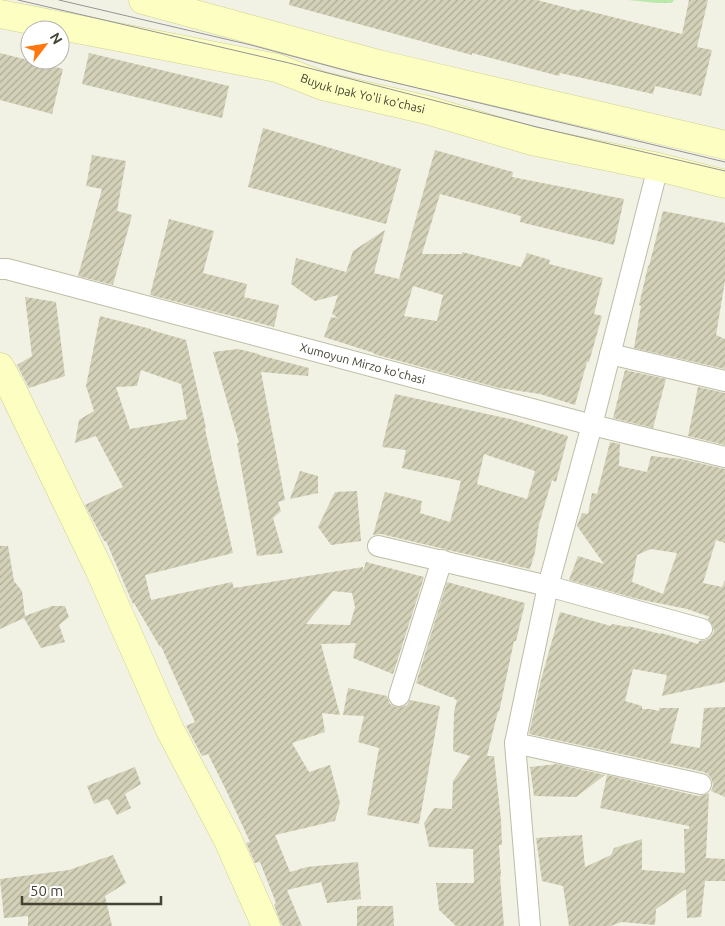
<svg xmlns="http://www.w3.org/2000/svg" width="725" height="926" viewBox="0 0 725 926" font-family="Ubuntu,sans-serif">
<defs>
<pattern id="cemetery-stones" width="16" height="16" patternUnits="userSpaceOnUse" patternTransform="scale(1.25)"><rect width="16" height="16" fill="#bbe8ab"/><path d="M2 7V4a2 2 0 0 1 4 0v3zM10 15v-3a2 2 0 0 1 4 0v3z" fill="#a2c894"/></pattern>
<pattern id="building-hatch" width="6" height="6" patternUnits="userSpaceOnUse" patternTransform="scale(1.25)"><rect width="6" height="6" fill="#d4d1b9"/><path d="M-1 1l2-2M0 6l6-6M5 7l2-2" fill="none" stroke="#aeab97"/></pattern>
</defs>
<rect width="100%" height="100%" fill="#f2f2e4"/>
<!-- cemetery -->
<path fill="url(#cemetery-stones)" d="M 628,0 L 674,0 L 672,3 L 657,3 Z"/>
<!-- building -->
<path fill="url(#building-hatch)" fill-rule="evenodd" d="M 290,0 L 537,0 L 579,11 L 580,9 L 682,34 L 689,0 L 708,0 L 697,47 L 712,50 L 701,96 L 655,86 L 653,94 L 560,73 L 559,76 L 472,53 L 472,55 L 289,5 Z
M 0,53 L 63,69 L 52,114 L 0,100 Z
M 89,53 L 229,86 L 222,118 L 82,84 Z
M 263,128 L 401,169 L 386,224 L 248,187 Z
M 435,150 L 513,172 L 512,177 L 624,199 L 614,245 L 520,222 L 521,216 L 440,194 L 422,254 L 462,254 L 462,252 L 521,267 L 527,253 L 550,260 L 549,264 L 603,278 L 594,314 L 602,316 L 589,362 L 587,362 L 575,405 L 540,394 L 499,388 L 381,356 L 374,354 L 374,353 L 324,337 L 331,317 L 338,318 L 332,314 L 338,295 L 315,301 L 291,284 L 296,258 L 346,272 L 353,251 L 385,230 L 374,273 L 399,279 ZM 413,286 L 443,295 L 437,321 L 404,316 Z
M 92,155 L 126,161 L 117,211 L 132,215 L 113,285 L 78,276 L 102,189 L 86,186 Z
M 663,211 L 725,223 L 725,281 L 716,335 L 725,339 L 725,369 L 634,348 L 641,306 L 639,305 L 648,266 L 649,266 Z
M 169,219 L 214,231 L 203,273 L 247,284 L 244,297 L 279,305 L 274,327 L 150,295 Z
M 25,297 L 56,302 L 65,376 L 29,388 L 17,365 L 32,356 Z
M 100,316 L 151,329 L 151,330 L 186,340 L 206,428 L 205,429 L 233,553 L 145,575 L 151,600 L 232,582 L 234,588 L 363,567 L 363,571 L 366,562 L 424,577 L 393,674 L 353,658 L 356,643 L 321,644 L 340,715 L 322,713 L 325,732 L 292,743 L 309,772 L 330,765 L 340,803 L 335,821 L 275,835 L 290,872 L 307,867 L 358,862 L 361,899 L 327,903 L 321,882 L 287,890 L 302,926 L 283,926 L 281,924 L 274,905 L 276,903 L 260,862 L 255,863 L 246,843 L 250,842 L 226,790 L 208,754 L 202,756 L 186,726 L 195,722 L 161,646 L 160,647 L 134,603 L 133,604 L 106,541 L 104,541 L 85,505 L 123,487 L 96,436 L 75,443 L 79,420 L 94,411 L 86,386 ZM 141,370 L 181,384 L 187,419 L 130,429 L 116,387 L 137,386 ZM 333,591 L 352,593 L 355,607 L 350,625 L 306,624 Z
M 238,349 L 259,354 L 259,355 L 309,368 L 308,376 L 261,372 L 285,500 L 278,502 L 281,511 L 273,518 L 283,553 L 257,556 L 237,443 L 239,443 L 213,352 Z
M 625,370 L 666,379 L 653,428 L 613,418 Z
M 698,387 L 725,393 L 725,445 L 688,436 Z
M 395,394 L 510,419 L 568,436 L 556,482 L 552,480 L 539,524 L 535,552 L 530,569 L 448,550 L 445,549 L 440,548 L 381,534 L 373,535 L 385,492 L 422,501 L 420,513 L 450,522 L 461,481 L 402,468 L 406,450 L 382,447 ZM 484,454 L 535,471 L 527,499 L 477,484 Z
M 610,442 L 620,444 L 619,466 L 647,472 L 651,456 L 681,459 L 725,469 L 725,543 L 716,540 L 703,583 L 722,587 L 725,580 L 725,682 L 662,696 L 667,675 L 633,669 L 625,701 L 642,706 L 642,709 L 651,709 L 659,711 L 659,708 L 679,708 L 670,743 L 700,748 L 704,708 L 725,707 L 725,797 L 711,791 L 713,786 L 712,780 L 709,775 L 704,772 L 529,734 L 541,680 L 560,612 L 611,626 L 612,624 L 628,627 L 628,626 L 661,634 L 661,633 L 698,644 L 699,641 L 705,640 L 710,638 L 714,632 L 713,626 L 708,619 L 710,617 L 687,609 L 638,599 L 569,580 L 578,556 L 604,564 L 577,526 L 582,513 L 588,514 L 592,493 L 597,494 ZM 651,549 L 677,553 L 663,594 L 632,582 L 637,555 Z
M 300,471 L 318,476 L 318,493 L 290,499 Z
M 357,491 L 361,541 L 331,545 L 318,527 L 335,492 Z
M 0,546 L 8,546 L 14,581 L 22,591 L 25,616 L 52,606 L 65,606 L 69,617 L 59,625 L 65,642 L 41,648 L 24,618 L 0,629 Z
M 447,582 L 525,603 L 516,641 L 514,641 L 499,712 L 498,711 L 487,756 L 494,756 L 501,820 L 502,845 L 499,845 L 501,877 L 500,877 L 504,926 L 456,926 L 439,910 L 436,883 L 474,883 L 473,849 L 429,847 L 424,823 L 434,808 L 452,809 L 453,781 L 470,756 L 453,751 L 454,712 L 457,700 L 454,699 L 454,697 L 450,697 L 416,683 Z
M 348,688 L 387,696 L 390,704 L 396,707 L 402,707 L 407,705 L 410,700 L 440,706 L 419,824 L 367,815 L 379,748 L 358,742 L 364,716 L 343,715 Z
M 557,764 L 605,775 L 576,797 L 534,796 L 530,767 Z
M 135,767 L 141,784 L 125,794 L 131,808 L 117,815 L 108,799 L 94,804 L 87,786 Z
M 607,775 L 698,796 L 704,795 L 709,793 L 706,858 L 725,859 L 725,881 L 705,881 L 701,917 L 687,918 L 686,889 L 656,909 L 655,925 L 622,922 L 610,926 L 569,926 L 563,886 L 542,881 L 536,838 L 582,835 L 585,867 L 611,855 L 614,848 L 642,839 L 642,870 L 685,873 L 684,829 L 689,829 L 689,826 L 600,808 Z
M 113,855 L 126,883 L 105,896 L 112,926 L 28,926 L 28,916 L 4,918 L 0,879 L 69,870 Z
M 357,906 L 393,906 L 394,926 L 357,926 Z"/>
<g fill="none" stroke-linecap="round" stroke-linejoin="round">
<defs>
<g id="street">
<path id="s1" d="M 0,269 L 7,269 L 592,425 L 725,457"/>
<path d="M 610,354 L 725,381"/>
<path d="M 378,546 L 548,586 L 702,629"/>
<path d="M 399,696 L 442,560"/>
<path d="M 515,743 L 701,784"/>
<path d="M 530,926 L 515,743 L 548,586 L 592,425 L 658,167"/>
</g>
<g id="secondary">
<path d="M 143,0 L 378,64 L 725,145"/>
<path id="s2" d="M 0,14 L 277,68 L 323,86 L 427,110 L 532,141 L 658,167 L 725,184"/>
<path d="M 0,367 L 12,389 L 100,571 L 170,730 L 228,840 L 266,926"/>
</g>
</defs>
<!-- street casing -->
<use href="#street" stroke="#bebda6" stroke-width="22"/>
<!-- secondary casing -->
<use href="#secondary" stroke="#d0d090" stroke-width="29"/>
<!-- street -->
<use href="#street" stroke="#fff" stroke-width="20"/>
<!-- secondary -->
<use href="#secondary" stroke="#fcffc1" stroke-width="28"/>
<!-- tram -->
<path stroke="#949494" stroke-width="1" d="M 18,0 L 289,63 L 537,127 L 725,171
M 59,0 L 251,45 L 355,73 L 725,162"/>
</g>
<g text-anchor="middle" stroke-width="4.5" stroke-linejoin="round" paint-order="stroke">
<!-- street labels -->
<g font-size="12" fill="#454334" stroke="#fff">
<text dy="4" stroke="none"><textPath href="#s2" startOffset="372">Buyuk Ipak Yo'li ko'chasi</textPath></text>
<text dy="4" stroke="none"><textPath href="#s1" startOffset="375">Xumoyun Mirzo ko'chasi</textPath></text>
</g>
</g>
<!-- north arrow -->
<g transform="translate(45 45) rotate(59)"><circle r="24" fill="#ffffff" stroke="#b5b4ae"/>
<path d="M0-4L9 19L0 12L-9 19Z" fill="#ff770e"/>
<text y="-8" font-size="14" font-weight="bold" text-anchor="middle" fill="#454334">N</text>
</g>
<!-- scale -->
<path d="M22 896v8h139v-8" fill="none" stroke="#454334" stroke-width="2.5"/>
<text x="30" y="896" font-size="15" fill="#454334" stroke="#ffffff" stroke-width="4" paint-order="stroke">50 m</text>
</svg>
